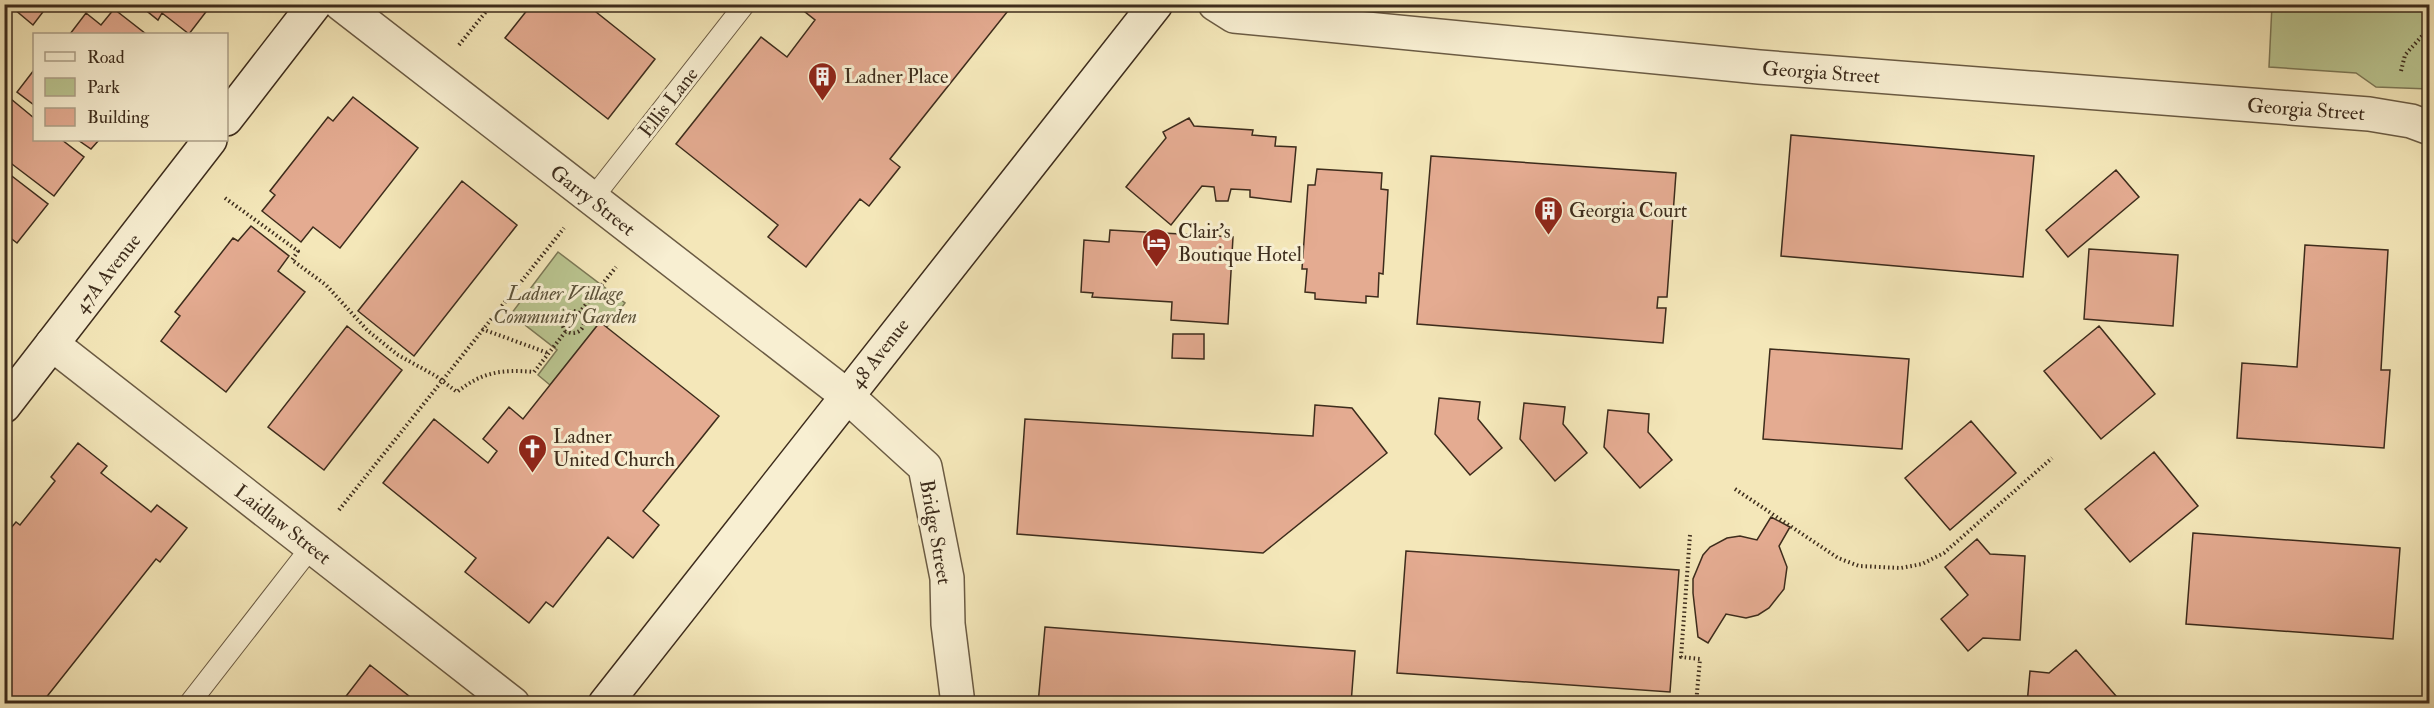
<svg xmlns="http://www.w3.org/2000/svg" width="2434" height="708" viewBox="0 0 2434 708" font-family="'IM FELL Double Pica',serif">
<rect width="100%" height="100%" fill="#f4e7b9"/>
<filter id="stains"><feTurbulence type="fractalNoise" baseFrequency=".00333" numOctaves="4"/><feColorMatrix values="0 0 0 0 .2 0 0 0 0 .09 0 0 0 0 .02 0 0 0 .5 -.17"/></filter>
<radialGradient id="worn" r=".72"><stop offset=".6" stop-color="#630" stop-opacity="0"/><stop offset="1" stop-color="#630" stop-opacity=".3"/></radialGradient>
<!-- green -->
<path fill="#bac590" stroke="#7c7856" stroke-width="1.5" d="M 2272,5 L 2429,5 L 2429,89 L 2376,87 L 2356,73 L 2269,67 Z
M 558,252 L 625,303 L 607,327 L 600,322 L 550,385 L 538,375 L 557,350 L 511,314 Z"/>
<!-- building -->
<path fill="#e4ab91" stroke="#3d2c1c" stroke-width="1.5" d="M 8,4 L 49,4 L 33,25 Z
M 138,4 L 212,4 L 189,34 L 162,13 L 158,20 Z
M 532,4 L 586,4 L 655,59 L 608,119 L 505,38 Z
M 795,4 L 1019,4 L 1015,10 L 1011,7 L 890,159 L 900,167 L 869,206 L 860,199 L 806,267 L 768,237 L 778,225 L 676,144 L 761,37 L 787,57 L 815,20 Z
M 114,9 L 146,34 L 70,34 L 86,13 L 101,25 Z
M 34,70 L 34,105 L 17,92 Z
M 353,97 L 418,148 L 340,248 L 313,227 L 301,242 L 262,211 L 275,195 L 270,191 L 328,117 L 333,121 Z
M 11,99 L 34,118 L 34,140 L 62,140 L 84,157 L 54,196 L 4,158 L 4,107 Z
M 1189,118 L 1194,126 L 1253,130 L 1252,135 L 1276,137 L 1275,146 L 1296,147 L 1291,202 L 1250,197 L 1250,190 L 1231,189 L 1228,201 L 1216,201 L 1214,187 L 1202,186 L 1171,225 L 1126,187 L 1166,138 L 1163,132 Z
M 1791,135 L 2034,156 L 2023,277 L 1781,256 Z
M 78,140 L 99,140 L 91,149 Z
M 1431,156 L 1676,173 L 1667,297 L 1658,297 L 1657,308 L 1666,308 L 1663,343 L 1417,324 Z
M 1317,169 L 1382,173 L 1381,189 L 1388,190 L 1383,274 L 1379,273 L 1378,297 L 1366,296 L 1366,303 L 1315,299 L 1315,293 L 1305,292 L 1307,269 L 1302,269 L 1308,185 L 1315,185 Z
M 4,170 L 48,204 L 17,243 L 4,233 Z
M 2116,170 L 2139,197 L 2068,257 L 2046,230 Z
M 462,181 L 517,225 L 414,356 L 358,311 Z
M 251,226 L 289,256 L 278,271 L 305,292 L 226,392 L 161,341 L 180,316 L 175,312 L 233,238 L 238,241 Z
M 1110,230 L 1233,237 L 1228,324 L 1171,320 L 1172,302 L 1092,297 L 1093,293 L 1081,292 L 1084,240 L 1109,242 Z
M 2305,245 L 2388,250 L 2381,370 L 2390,370 L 2384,448 L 2237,438 L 2242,363 L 2297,367 Z
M 2089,249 L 2178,255 L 2173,326 L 2084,319 Z
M 600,322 L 719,416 L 643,511 L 659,525 L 633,558 L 608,537 L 553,607 L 546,602 L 529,623 L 465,572 L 476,558 L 383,483 L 434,419 L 488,463 L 497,451 L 483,439 L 509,407 L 523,419 Z
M 347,326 L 402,370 L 324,470 L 268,427 Z
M 2099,326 L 2155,394 L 2101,439 L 2044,371 Z
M 1173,334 L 1204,334 L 1204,359 L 1172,358 Z
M 1770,349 L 1909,359 L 1902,449 L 1763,439 Z
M 1439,398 L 1480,402 L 1478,419 L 1502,448 L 1470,475 L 1435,434 Z
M 1524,403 L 1565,407 L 1563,424 L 1587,453 L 1555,481 L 1520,439 Z
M 1315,405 L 1352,408 L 1387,453 L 1263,553 L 1017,534 L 1025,419 L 1313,436 Z
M 1608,410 L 1649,414 L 1648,432 L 1672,460 L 1640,488 L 1604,447 Z
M 1971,421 L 2016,473 L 1950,530 L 1905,478 Z
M 78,443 L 107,466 L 101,473 L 151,512 L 157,505 L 187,528 L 160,562 L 156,559 L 41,704 L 4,704 L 4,536 L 16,522 L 20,525 L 55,481 L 51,477 Z
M 2154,452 L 2198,506 L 2130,562 L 2085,509 Z
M 1771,517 L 1790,527 L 1779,546 L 1787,567 L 1784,589 L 1769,608 L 1758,615 L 1746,618 L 1726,614 L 1708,643 L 1698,637 L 1693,593 L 1693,579 L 1703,555 L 1710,547 L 1727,538 L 1740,536 L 1757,540 Z
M 2193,533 L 2400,548 L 2393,639 L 2186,624 Z
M 1977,539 L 1990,554 L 2025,556 L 2020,640 L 1983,638 L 1968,651 L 1941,619 L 1968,595 L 1945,567 Z
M 1406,551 L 1679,570 L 1670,692 L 1397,673 Z
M 1045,627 L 1355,651 L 1351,704 L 1038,704 Z
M 2076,650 L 2123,704 L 2027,704 L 2030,671 L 2049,673 Z
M 370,665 L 419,704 L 340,704 Z"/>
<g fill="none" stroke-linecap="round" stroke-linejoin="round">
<defs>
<path id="lane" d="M 592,199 L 745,4
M 189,704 L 312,546"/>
<path id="street" d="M 341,4 L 846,395 L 925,467 L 947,578 L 948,624 L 958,704
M 1215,4 L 1234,16 L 1759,67 L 2369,114 L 2411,121 L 2430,128
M 52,344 L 513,704"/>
<path id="secondary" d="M 226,119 L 315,4
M 4,406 L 210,140
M 605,704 L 1156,4"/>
</defs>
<!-- lane casing -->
<use href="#lane" stroke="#6b5b43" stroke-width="22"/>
<!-- street casing -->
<use href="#street" stroke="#6b5b43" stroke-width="36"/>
<!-- secondary casing -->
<use href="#secondary" stroke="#3d2c1c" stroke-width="36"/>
<!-- path -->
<path stroke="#3d2c1c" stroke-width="4" stroke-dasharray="1.5 3" stroke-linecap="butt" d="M 459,45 L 489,8 L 520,4
M 2401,71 L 2405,55 L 2430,27
M 225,198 L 298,251 L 292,260 L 326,285 L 368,331 L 398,355 L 436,376 L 457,392 C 482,372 502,369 534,372 L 566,331
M562 322a11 11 0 1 1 22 0a11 11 0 1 1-22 0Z
M 579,313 L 616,267
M 482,329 L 548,353
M 1735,489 L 1838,558 L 1859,566 L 1901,568 L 1922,564 L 1944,553 L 2052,458
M 339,510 L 564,228
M 1690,535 L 1681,657 L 1700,659 L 1696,704"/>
<!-- lane -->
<use href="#lane" stroke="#f8efd2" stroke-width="20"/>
<!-- street -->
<use href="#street" stroke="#f8efd2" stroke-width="33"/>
<!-- secondary -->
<use href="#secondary" stroke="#f8efd2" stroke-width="33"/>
</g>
<!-- icons -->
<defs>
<symbol id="building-pin" viewBox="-11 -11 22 30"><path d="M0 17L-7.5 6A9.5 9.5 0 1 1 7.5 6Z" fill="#8f2418" stroke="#f8efd2"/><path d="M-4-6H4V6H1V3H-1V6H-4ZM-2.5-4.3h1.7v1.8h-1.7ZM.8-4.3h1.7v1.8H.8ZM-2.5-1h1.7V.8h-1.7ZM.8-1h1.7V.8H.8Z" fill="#fff"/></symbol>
<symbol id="hotel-pin" viewBox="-11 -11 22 30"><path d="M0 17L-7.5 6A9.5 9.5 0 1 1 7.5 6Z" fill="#8f2418" stroke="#f8efd2"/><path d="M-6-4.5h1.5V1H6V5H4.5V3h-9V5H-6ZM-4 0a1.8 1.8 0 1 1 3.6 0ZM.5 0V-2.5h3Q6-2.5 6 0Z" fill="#fff"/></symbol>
<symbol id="church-pin" viewBox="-11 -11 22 30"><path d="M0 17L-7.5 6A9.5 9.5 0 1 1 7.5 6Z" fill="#8f2418" stroke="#f8efd2"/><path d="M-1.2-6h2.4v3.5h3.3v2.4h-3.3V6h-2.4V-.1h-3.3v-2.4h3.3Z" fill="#fff"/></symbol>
</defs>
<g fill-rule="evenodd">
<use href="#building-pin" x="806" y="60" width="33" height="45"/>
<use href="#building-pin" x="1532" y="194" width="33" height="45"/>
<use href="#hotel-pin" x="1140" y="226" width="33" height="45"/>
<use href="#church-pin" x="516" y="432" width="33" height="45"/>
</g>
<g text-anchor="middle" stroke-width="6" stroke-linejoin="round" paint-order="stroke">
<!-- street labels -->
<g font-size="20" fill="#3d2c1c" stroke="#f8efd2">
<text transform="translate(1821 72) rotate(4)" y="7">Georgia Street</text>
<text transform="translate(668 102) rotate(-52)" y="7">Ellis Lane</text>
<text transform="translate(2306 109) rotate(4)" y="7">Georgia Street</text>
<text transform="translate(593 200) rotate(38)" y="7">Garry Street</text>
<text transform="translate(107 273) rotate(-52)" y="7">47A Avenue</text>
<text transform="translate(879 353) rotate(-52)" y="7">48 Avenue</text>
<text transform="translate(283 524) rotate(38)" y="7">Laidlaw Street</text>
<text transform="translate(936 532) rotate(80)" y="7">Bridge Street</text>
</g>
<!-- poi labels -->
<g font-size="20" fill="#3d2c1c" stroke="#f8efd2" text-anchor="start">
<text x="844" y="83">Ladner Place</text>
<text x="1569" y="217">Georgia Court</text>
<text x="1178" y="238">Clair's<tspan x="1178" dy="23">Boutique Hotel</tspan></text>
<text x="553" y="443">Ladner<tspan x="553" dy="23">United Church</tspan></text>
</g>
<!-- park labels -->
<g font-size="20" font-style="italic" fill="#5c5239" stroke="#f8efd2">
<text x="565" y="300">Ladner Village<tspan x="565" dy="23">Community Garden</tspan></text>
</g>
</g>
<!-- margin -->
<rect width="2434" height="708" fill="none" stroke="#f4e7b9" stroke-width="24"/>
<rect x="6" y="6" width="2422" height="696" fill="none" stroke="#3d2c1c" stroke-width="3"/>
<rect x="12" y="12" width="2410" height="684" fill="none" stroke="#3d2c1c" stroke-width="1.5"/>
<!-- legend -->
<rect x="33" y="33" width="195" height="108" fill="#f8efd2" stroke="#ada189" stroke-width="1.5"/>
<rect x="45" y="52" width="30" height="9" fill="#f8efd2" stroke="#ada189" stroke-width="1.5"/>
<text x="87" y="63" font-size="18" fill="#3d2c1c">Road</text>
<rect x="45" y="78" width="30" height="18" fill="#bac590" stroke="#ada189" stroke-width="1.5"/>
<text x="87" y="93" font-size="18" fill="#3d2c1c">Park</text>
<rect x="45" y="108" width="30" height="18" fill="#e4ab91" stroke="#ada189" stroke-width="1.5"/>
<text x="87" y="123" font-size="18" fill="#3d2c1c">Building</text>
<rect width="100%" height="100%" filter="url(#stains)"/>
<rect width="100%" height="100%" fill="url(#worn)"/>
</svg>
